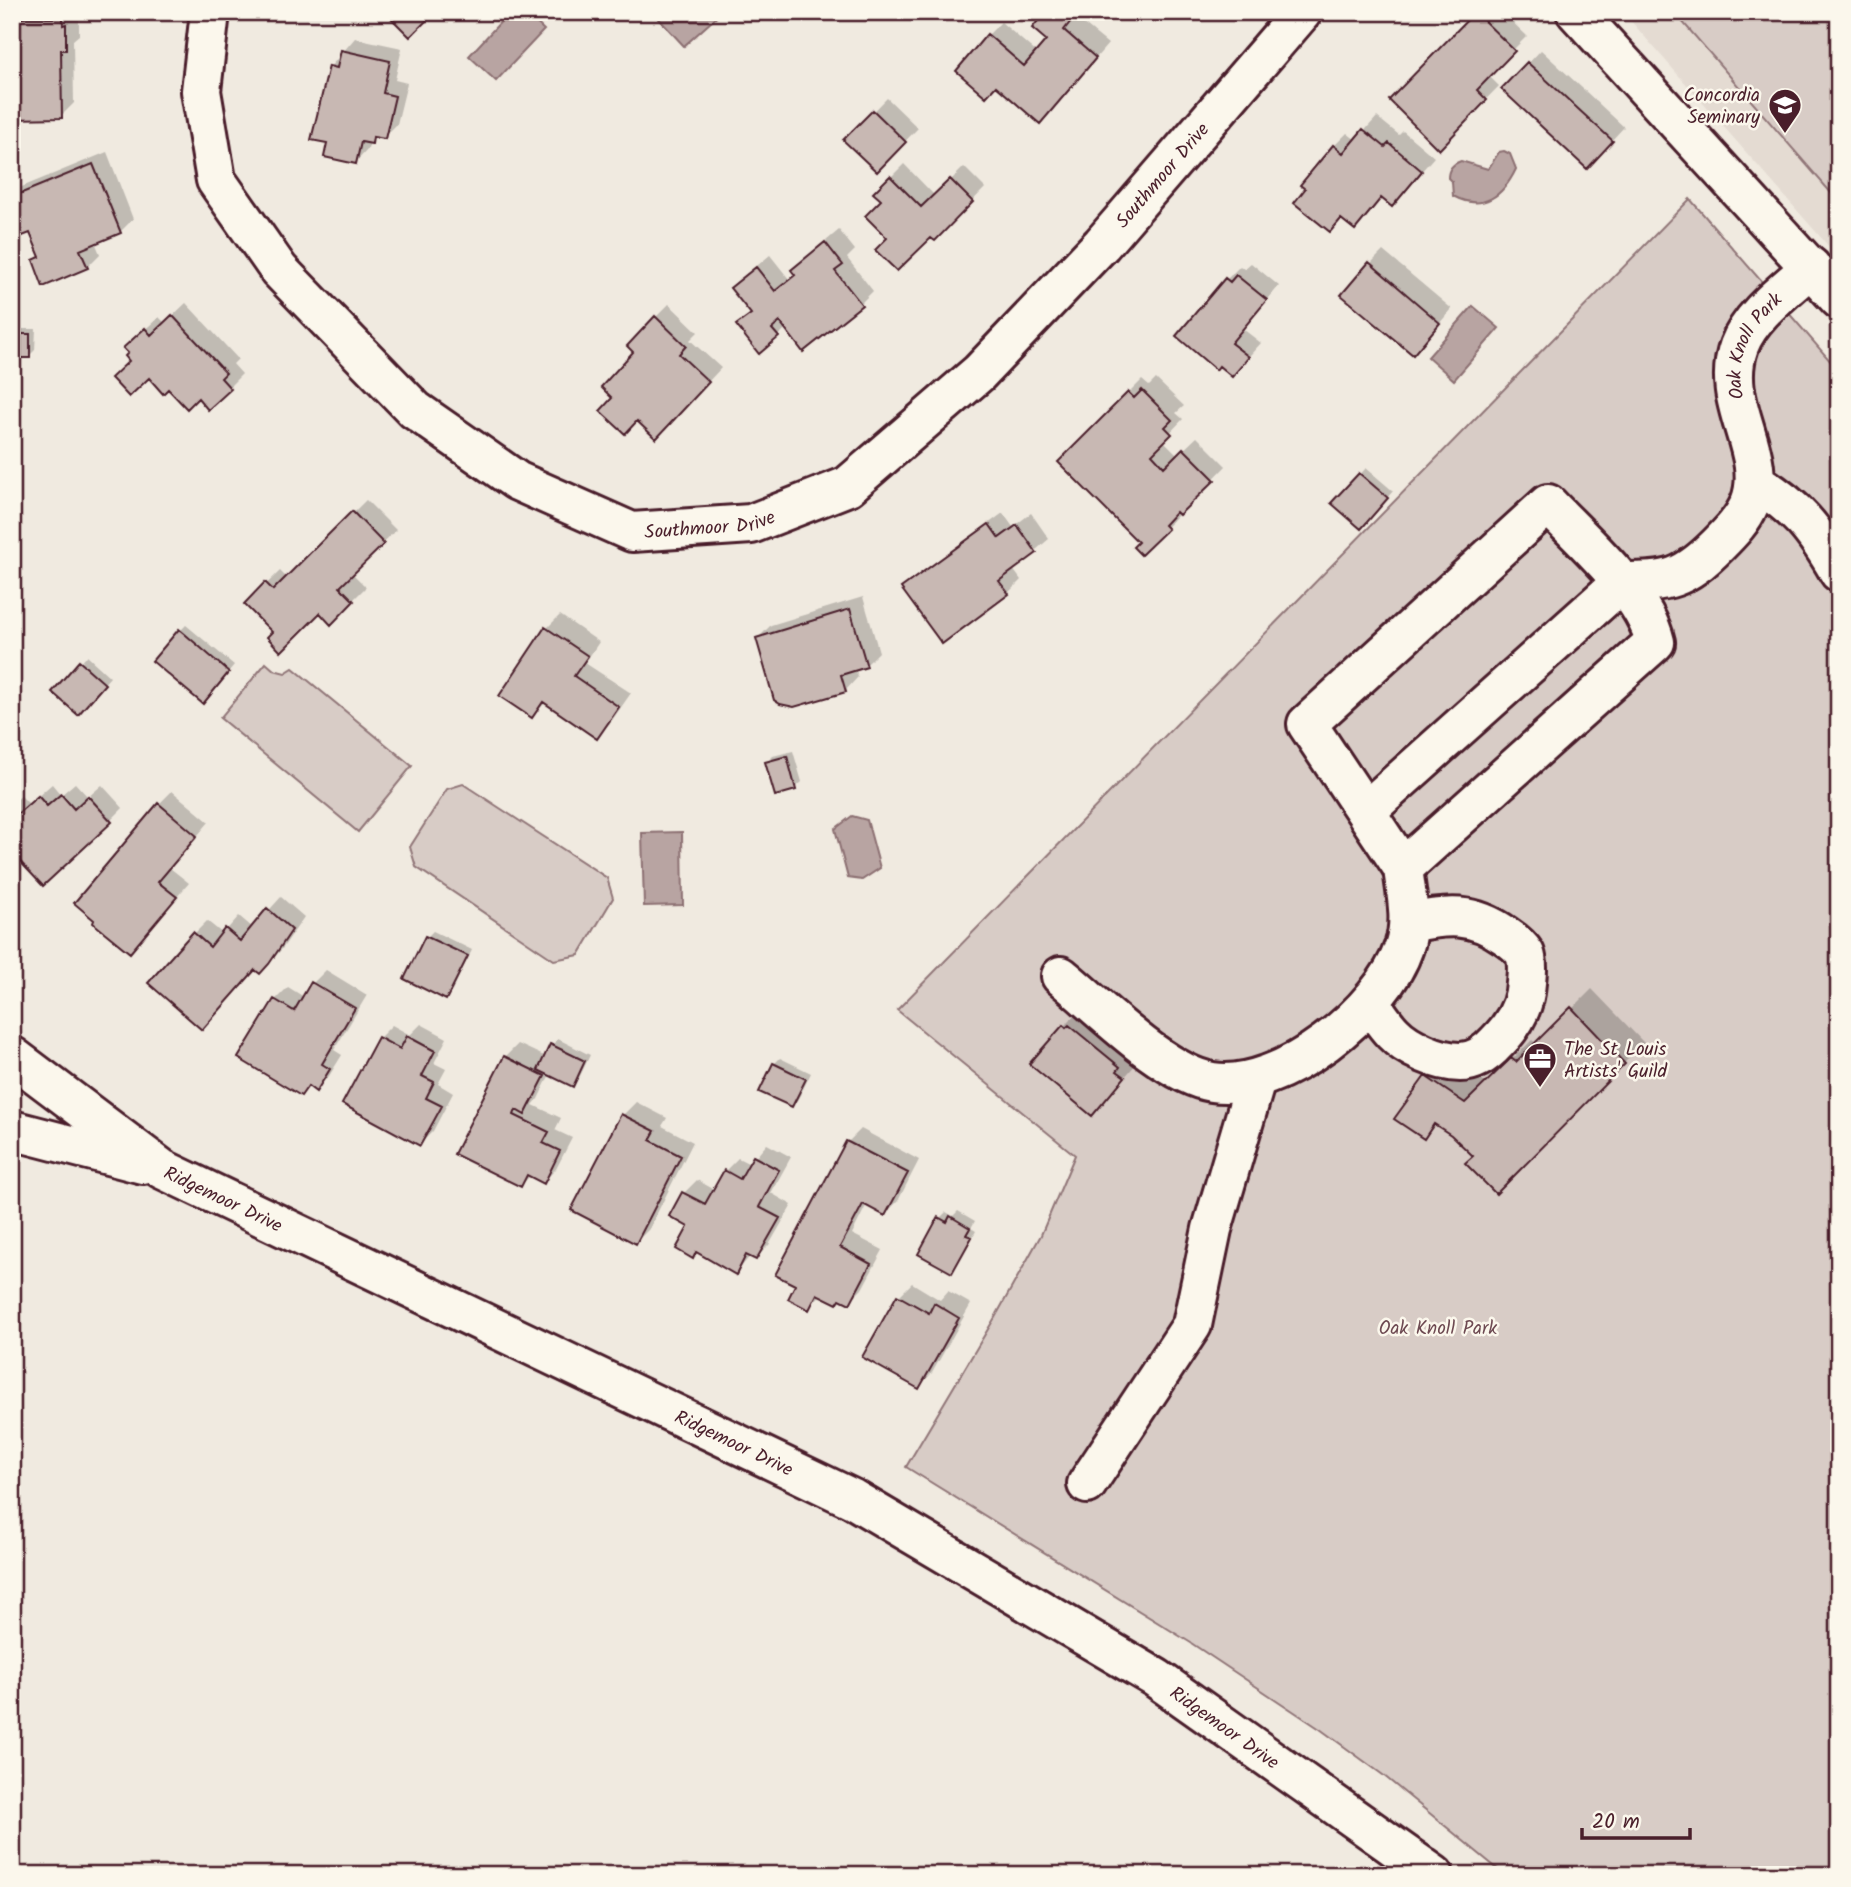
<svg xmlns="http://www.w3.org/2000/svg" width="1851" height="1887" viewBox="0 0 1851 1887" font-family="Kalam,sans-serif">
<rect width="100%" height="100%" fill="#f0eae0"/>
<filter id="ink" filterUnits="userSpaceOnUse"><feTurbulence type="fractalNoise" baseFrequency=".0143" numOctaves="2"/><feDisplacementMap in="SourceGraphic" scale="14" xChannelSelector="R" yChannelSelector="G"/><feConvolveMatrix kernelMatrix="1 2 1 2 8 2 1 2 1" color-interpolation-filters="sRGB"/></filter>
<g filter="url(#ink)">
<!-- built -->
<path fill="#e4dbd2" d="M 1623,12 L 1839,12 L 1839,258 Z"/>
<!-- green -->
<path fill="#d8ccc6" stroke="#917678" stroke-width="2" d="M 1674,12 L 1839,12 L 1839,202 Z
M 1690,199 L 1839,371 L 1839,1875 L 1505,1875 L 1383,1775 L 1320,1729 L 1191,1643 L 906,1467 L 997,1314 L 1041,1235 L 1075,1155 L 897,1010 Z
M 266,663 L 274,670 L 285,673 L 293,668 L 412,766 L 358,832 L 220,718 Z
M 463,784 L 607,878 L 613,898 L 579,955 L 554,960 L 416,867 L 410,847 L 447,789 Z"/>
<!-- water -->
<path fill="#b8a4a2" stroke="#8c6f72" stroke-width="2" d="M 502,12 L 525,12 L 544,30 L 496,81 L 469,56 L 505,17 Z
M 667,12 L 722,12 L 684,46 L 659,19 Z
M 1504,151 L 1510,154 L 1516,169 C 1503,196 1483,212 1453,196 L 1452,182 L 1448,178 C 1448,169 1452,164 1461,161 L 1488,169 L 1499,152 Z
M 1473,306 L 1499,328 L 1454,380 L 1428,357 Z
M 852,816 L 867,820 L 880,868 L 862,880 L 848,878 L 835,829 Z
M 682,832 L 683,905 L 644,906 L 642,833 Z"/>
<!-- shadow -->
<path fill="#0003" d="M 12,12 L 79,12 L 79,35 L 73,40 L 74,103 L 61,116 L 12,117 Z
M 1047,12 L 1079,12 L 1075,17 L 1108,44 L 1053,108 L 988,35 L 1001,22 L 1037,53 L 1049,40 Z
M 1478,12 L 1502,12 L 1527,36 L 1488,75 L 1499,86 L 1439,147 L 1391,100 Z
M 355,38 L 402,48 L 395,80 L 407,83 L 397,124 L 384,137 L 378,136 L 370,142 L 368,149 L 355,163 L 329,142 L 330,67 Z
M 1541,50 L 1624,127 L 1600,153 L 1504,89 Z
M 887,98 L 918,128 L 877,170 L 846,140 Z
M 1377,117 L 1399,135 L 1403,131 L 1434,157 L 1392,205 L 1382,197 L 1355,228 L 1334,146 L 1347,133 L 1356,140 Z
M 107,152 L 133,219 L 120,232 L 95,242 L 100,254 L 87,267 L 35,261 L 40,255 L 31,231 L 12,238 L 12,191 Z
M 904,164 L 935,196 L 964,167 L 985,188 L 935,239 L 931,235 L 889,238 L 883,200 L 875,193 Z
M 839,230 L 855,250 L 847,258 L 873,291 L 860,304 L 787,327 L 778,336 L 738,326 L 752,312 L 733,288 L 746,275 L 770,255 L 789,279 L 797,274 L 794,270 L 807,257 Z
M 1383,251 L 1452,309 L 1413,353 L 1370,264 Z
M 1251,263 L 1279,286 L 1243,329 L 1261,343 L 1232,375 L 1178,336 L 1227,279 L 1240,266 L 1244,269 Z
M 186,303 L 238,359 L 233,364 L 242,374 L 209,407 L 198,396 L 168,387 L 131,360 L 139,335 L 159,317 L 165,323 Z
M 669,304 L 698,332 L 690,340 L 721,368 L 669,424 L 615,398 L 636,352 L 656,317 Z
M 17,329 L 36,329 L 35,350 L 29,356 L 12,356 L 12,333 Z
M 1156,379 L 1184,406 L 1176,413 L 1183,419 L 1163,440 L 1178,455 L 1197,437 L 1226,466 L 1141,553 L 1140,542 L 1060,462 L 1142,380 L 1149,386 Z
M 1366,468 L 1393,491 L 1367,521 L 1334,503 Z
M 366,500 L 396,530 L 352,573 L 366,587 L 331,622 L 320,611 L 274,632 L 246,604 L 280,571 L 287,578 Z
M 1003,513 L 1013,527 L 1031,513 L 1049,539 L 1013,569 L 1021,580 L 1008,593 L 904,589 L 917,576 Z
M 863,597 L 879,652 L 866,665 L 855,668 L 858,677 L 845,691 L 758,638 L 771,625 Z
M 560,615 L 599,642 L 585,663 L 631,693 L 610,723 L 597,736 L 546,702 L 532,716 L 547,628 Z
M 186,625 L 234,665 L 208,696 L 180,631 Z
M 87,656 L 110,677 L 84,706 L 54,692 Z
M 793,751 L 802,782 L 795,788 L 767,762 L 773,756 Z
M 75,783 L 88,797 L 102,785 L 123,808 L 110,821 L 12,851 L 12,803 L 21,796 L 29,804 L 52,784 L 61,795 Z
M 172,791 L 209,822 L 170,868 L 189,883 L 130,951 L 159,804 Z
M 281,897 L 304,917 L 282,949 L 260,971 L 256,969 L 215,1015 L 194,934 L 207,921 L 223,934 L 239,916 L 253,928 Z
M 433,931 L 472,950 L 452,991 L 445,998 L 406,978 L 427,937 Z
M 326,970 L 367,995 L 334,1050 L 342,1055 L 329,1076 L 316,1089 L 309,1085 L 301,1094 L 275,1000 L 288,987 L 304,997 L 313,983 Z
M 1592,989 L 1644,1043 L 1496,1192 L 1475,1156 L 1452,1133 L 1437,1124 L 1424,1137 L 1426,1077 L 1446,1057 L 1487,1084 L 1532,1040 L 1537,1044 Z
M 1077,1013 L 1137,1063 L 1092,1114 L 1064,1026 Z
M 421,1024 L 447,1038 L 434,1063 L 446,1069 L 438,1084 L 453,1093 L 433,1131 L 420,1144 L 379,1038 L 392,1025 L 410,1035 Z
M 558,1039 L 590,1055 L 579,1078 L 573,1085 L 550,1074 L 538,1099 L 533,1105 L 561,1118 L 555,1130 L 572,1138 L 556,1169 L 543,1182 L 531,1175 L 521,1185 L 505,1057 L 518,1044 L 546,1057 L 552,1045 Z
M 780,1058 L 811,1073 L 798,1099 L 792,1105 L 774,1064 Z
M 636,1102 L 667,1118 L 662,1126 L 693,1142 L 649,1229 L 636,1242 L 573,1209 L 623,1115 Z
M 861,1129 L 919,1160 L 898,1201 L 885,1214 L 867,1204 L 852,1234 L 883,1250 L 862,1289 L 849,1302 L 841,1297 L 822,1294 L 808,1307 L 798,1285 L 778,1274 L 848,1142 Z
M 767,1144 L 791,1157 L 771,1193 L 792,1205 L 769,1245 L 756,1258 L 751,1255 L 736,1273 L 698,1251 L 693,1257 L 691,1226 L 671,1215 L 684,1193 L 697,1180 L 715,1190 L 725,1171 L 738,1158 L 750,1164 Z
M 958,1211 L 975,1221 L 971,1228 L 976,1231 L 957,1264 L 951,1270 L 920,1253 L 940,1218 L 946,1212 L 953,1216 Z
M 912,1283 L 940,1300 L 948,1291 L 971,1304 L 932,1373 L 919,1386 L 899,1296 Z"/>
<!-- building -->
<path fill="#c8b8b3" stroke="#4a1f2b" stroke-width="2" d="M 385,12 L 435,12 L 410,37 Z
M 1045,12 L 1060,12 L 1071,21 L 1064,30 L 1096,58 L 1040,124 L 996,86 L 986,97 L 956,71 L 987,34 L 1024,66 L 1046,40 L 1032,28 Z
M 1475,12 L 1515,51 L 1477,90 L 1487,100 L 1439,150 L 1389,100 Z
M 12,18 L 63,18 L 63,25 L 66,24 L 66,50 L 61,50 L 62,118 L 12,119 Z
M 341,50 L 390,61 L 383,93 L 395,96 L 385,139 L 373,137 L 372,144 L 361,142 L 356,164 L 324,157 L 327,143 L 311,140 L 329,66 L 337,68 Z
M 1527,62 L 1613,141 L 1587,169 L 1501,89 Z
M 873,110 L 906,142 L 877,172 L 843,140 Z
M 1363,129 L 1385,147 L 1389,143 L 1422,171 L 1392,207 L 1381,198 L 1355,230 L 1341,219 L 1330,232 L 1294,203 L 1305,189 L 1300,185 L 1333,145 L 1343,153 Z
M 93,164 L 121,233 L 80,250 L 88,268 L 43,287 L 33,260 L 40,257 L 30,233 L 12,240 L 12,197 Z
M 890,176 L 921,207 L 950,179 L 973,202 L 935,241 L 931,238 L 897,271 L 875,250 L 887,238 L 865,216 L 881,200 L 873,193 Z
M 825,242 L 843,265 L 835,271 L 862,305 L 803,352 L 780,322 L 772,329 L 779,337 L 759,354 L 736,325 L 751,314 L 730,288 L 756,267 L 775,291 L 795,275 L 791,270 Z
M 1369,262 L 1440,323 L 1413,355 L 1341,295 Z
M 1236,275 L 1267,300 L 1231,343 L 1249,357 L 1232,377 L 1219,366 L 1216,370 L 1176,336 L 1225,278 L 1230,282 Z
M 172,315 L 226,373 L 221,378 L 231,389 L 208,410 L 198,398 L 187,409 L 168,389 L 163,394 L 149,378 L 129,397 L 111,378 L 129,361 L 125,356 L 128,353 L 123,348 L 145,328 L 151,335 Z
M 655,316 L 686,346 L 679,354 L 709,382 L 656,439 L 637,421 L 625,434 L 600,411 L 612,398 L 601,387 L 633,352 L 627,346 Z
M 12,334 L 30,334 L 30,358 L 12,358 Z
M 1142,390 L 1172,420 L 1165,427 L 1172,434 L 1152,454 L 1164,467 L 1183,448 L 1215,480 L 1179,515 L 1176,512 L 1164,525 L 1168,529 L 1141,555 L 1133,547 L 1138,542 L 1058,462 L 1128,392 L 1134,398 Z
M 1359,473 L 1388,498 L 1361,529 L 1331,503 Z
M 352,511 L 384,544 L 340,587 L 354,601 L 331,625 L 320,613 L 281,652 L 267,637 L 272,632 L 244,604 L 265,582 L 273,590 Z
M 989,524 L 999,538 L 1017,525 L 1037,553 L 999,581 L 1009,594 L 942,644 L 901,588 Z
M 850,609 L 867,667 L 841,675 L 846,692 L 794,707 L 780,704 L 774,700 L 756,638 Z
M 545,627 L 588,656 L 574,676 L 619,707 L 597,739 L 543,702 L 532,718 L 499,696 Z
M 179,629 L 229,672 L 203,704 L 152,661 Z
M 79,661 L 105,684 L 78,715 L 52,692 Z
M 787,756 L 796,790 L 775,796 L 765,762 Z
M 61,794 L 74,809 L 88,796 L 112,822 L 43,886 L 12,853 L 12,813 L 15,816 L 38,796 L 47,806 Z
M 158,803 L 197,836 L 158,882 L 177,897 L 130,953 L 93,923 L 94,920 L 74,903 Z
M 267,908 L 292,930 L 269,964 L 260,974 L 255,970 L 202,1030 L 148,983 L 193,932 L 210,947 L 225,928 L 240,941 Z
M 425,936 L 468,956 L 446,1000 L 404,979 Z
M 311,982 L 355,1008 L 322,1064 L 330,1069 L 316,1092 L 308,1086 L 301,1096 L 238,1058 L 274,999 L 294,1011 Z
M 1571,1007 L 1625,1064 L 1496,1194 L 1465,1163 L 1473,1156 L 1451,1135 L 1434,1124 L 1424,1139 L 1394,1119 L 1425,1076 L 1465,1103 L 1511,1058 L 1516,1062 Z
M 1063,1025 L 1066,1028 L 1069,1025 L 1120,1067 L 1117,1071 L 1125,1077 L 1092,1116 L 1029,1064 Z
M 407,1036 L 435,1051 L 422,1076 L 434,1082 L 426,1098 L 442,1106 L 420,1146 L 342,1104 L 378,1037 L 400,1049 Z
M 550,1044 L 585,1061 L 573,1087 L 538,1070 Z
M 504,1056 L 545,1076 L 525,1115 L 516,1110 L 514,1115 L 549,1132 L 543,1143 L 560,1151 L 544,1184 L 527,1175 L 521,1187 L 454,1154 Z
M 773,1063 L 806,1079 L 792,1107 L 759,1092 Z
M 621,1114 L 655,1131 L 650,1140 L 681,1156 L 636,1244 L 571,1210 Z
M 846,1141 L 908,1173 L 885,1216 L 863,1204 L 840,1247 L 871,1264 L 850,1304 L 840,1299 L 837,1304 L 817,1294 L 809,1310 L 788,1299 L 795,1285 L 775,1275 Z
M 753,1156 L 779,1170 L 759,1207 L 780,1218 L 756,1260 L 746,1255 L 736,1275 L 696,1252 L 693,1259 L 676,1249 L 688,1227 L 669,1216 L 682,1192 L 705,1204 L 724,1170 L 740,1179 Z
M 950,1216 L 970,1228 L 966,1235 L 972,1237 L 952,1273 L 918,1254 L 938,1217 L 947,1222 Z
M 897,1295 L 929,1313 L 934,1303 L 959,1318 L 919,1389 L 862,1357 Z"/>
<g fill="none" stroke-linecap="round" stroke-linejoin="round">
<defs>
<g id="minor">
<path id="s1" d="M 210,12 L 201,91 L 216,180 L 279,270 L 415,410 L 517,481 L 632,532 L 751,524 L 848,486 L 979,373 L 1102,244 L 1302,12"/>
<path d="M 1755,482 C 1797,507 1815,530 1839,572"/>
<path d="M 1548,504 C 1582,540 1644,593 1655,642 L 1403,868 L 1307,724 Z"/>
<path id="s2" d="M 1622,582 C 1669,582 1683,580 1718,545 C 1730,533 1743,520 1750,503 C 1770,452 1718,404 1739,346 C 1751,314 1786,290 1811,267"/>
<path d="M 1366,811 L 1622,582"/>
<path d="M 1061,976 C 1099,1007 1164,1074 1212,1082 C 1281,1093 1383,1010 1404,947 C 1413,921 1406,894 1403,868"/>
<path d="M 1370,1003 C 1377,1012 1384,1024 1393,1033 C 1407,1048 1439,1062 1460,1062 C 1475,1062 1488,1052 1497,1042 C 1511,1028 1522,1011 1525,992 C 1526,981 1529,965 1525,954 C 1521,947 1512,940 1506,936 C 1473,912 1447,915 1409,923"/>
<path id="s3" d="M 12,1056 L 162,1169 L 853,1499 L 1156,1678 L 1434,1875"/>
<path d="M 12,1130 L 143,1164"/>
<path d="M 1087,1484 L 1192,1325 L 1212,1229 L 1256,1080"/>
</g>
<path id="major" d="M 1576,12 L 1839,299"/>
</defs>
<!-- minor casing -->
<use href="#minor" stroke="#4a1f2b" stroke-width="44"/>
<!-- major casing -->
<use href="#major" stroke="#4a1f2b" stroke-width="44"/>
<!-- minor -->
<use href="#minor" stroke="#fbf7ec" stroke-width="38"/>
<!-- major -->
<use href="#major" stroke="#fbf7ec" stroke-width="38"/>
</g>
</g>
<!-- icons -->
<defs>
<symbol id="university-pin" viewBox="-11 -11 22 30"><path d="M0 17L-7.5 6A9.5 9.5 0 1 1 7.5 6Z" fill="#4a1f2b" stroke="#fbf7ec"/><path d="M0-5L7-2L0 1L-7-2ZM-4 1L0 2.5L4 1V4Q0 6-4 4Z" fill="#fff"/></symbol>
<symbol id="office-pin" viewBox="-11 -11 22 30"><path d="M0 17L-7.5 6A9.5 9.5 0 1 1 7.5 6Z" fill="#4a1f2b" stroke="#fbf7ec"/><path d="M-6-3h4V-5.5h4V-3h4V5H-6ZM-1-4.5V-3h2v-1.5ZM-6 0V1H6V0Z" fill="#fff"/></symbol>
</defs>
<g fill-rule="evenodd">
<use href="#university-pin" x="1766" y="86" width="38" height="52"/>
<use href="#office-pin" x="1521" y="1040" width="38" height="52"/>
</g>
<g text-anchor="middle" stroke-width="5" stroke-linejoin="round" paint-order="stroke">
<!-- poi labels -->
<g font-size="19" fill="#4a1f2b" stroke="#fbf7ec" text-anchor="end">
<text x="1760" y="101">Concordia<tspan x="1760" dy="22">Seminary</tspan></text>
<text x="1564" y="1055" text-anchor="start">The St Louis<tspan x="1564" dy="22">Artists' Guild</tspan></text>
</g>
<!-- street labels -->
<g font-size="19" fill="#4a1f2b" stroke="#fbf7ec">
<text dy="7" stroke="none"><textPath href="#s1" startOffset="1391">Southmoor Drive</textPath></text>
<text dy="7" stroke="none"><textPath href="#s2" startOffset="326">Oak Knoll Park</textPath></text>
<text dy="7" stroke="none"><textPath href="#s1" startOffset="803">Southmoor Drive</textPath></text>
<text dy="7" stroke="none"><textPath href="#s3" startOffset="256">Ridgemoor Drive</textPath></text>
<text dy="7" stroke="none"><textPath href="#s3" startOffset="822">Ridgemoor Drive</textPath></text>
<text dy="7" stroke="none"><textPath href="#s3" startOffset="1390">Ridgemoor Drive</textPath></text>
</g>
<!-- park labels -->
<g font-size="19" fill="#6e4a52" stroke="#fbf7ec">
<text x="1438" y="1334">Oak Knoll Park</text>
</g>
</g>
<!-- margin -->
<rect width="1851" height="1887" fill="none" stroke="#fbf7ec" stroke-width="42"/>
<rect x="21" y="21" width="1809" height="1845" fill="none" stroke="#4a1f2b" stroke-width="2.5" filter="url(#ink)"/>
<!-- scale -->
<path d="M1582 1828v10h108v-10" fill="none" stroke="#4a1f2b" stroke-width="3.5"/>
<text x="1592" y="1828" font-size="21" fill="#4a1f2b" stroke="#fbf7ec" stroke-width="5" paint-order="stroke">20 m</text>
</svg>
